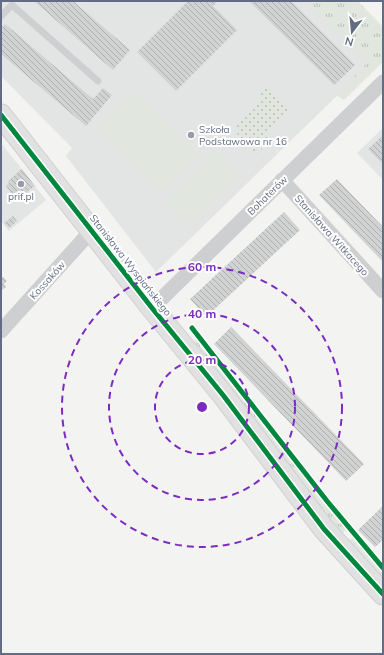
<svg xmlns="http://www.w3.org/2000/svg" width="384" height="655" viewBox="0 0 384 655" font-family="Mulish,sans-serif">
<defs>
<pattern id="grass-tufts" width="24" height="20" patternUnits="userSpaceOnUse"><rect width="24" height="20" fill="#e1e7df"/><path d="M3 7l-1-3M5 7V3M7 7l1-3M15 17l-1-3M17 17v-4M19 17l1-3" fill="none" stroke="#babfba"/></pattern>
<pattern id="park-dots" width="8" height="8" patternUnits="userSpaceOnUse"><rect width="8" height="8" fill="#e1e7df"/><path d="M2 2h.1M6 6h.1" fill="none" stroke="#babfba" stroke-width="1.8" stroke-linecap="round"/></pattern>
<pattern id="building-back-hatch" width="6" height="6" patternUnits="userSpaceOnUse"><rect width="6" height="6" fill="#d1d2d2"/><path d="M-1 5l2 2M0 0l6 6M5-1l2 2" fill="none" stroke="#adafb0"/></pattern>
</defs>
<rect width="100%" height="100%" fill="#f3f4f1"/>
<!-- built -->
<path fill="#e3e4e4" d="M 1,1 L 342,1 L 383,51 L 156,272 L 66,156 L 72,148 L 1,76 Z
M 383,128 L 383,180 L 357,153 Z
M 1,143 L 46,200 L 9,231 L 1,221 Z"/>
<!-- grass -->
<path fill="url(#grass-tufts)" d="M 307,1 L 358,1 L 383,27 L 383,62 L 344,100 L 336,95 L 367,63 Z
M 196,340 L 346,530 L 340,535 L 191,342 Z
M 353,537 L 383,572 L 383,583 L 347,542 Z"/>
<!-- park -->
<path fill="url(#park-dots)" d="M 266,88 L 272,92 L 288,110 L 286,114 L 266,134 L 270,141 L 256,155 C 249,147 232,136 237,124 L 261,100 L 259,94 L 262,90 Z"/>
<!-- garden -->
<path fill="#e1e7df" d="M 134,91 L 199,158 L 162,194 L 97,127 Z
M 215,151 L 241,177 L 191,227 L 165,202 Z"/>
<!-- building -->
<path fill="url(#building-back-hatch)" d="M 34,1 L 73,1 L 130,50 L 113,70 Z
M 188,1 L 218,1 L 213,6 L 237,30 L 176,91 L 137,52 Z
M 249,1 L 291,1 L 355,65 L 334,85 Z
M 5,24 L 93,99 L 103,88 L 112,95 L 86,126 L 1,54 L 1,28 Z
M 383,135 L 383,164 L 368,149 Z
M 22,169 L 35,186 L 20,197 L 16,192 L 12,194 L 6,186 L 9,183 L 8,181 Z
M 337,179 L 383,227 L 383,262 L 319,195 Z
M 284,212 L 300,230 L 206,317 L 190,299 Z
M 13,216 L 17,221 L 9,228 L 4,223 Z
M 3,277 L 7,281 L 4,284 L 6,287 L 1,291 L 1,278 Z
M 231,327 L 364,464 L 346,481 L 214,344 Z
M 383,506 L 383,540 L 375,547 L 358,530 Z"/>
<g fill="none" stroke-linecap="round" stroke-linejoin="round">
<defs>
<path id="secondary" d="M 1,115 L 152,308 L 223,395 L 324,529 L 383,594"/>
</defs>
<!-- secondary casing -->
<use href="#secondary" stroke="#cfd1d1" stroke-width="23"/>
<!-- lane -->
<path stroke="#cecfd0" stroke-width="7" d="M 1,16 L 12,5 L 98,81"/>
<!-- street -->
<path stroke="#cecfd0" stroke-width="15" d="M 282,180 L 383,291
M 152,308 L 383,82
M 1,331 L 92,230"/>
<!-- secondary -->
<use href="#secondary" stroke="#e1e1e2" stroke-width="21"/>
<defs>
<path id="cycleway" d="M 1,115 L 152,308 L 223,395 L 324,529 L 383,594
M 192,328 L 327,501 L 383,568"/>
</defs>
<!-- cycleway casing -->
<use href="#cycleway" stroke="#fff" stroke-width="8"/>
<!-- cycleway -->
<use href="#cycleway" stroke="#00873e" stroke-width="5"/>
</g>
<!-- distance rings -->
<g fill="none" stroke="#7b2cbf" stroke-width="2" stroke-dasharray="7 5">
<circle cx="202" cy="407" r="47"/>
<circle cx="202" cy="407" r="93"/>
<circle cx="202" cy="407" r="140"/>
</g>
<!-- markers -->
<g fill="#959caa" stroke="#fff" stroke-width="1.5">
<circle cx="191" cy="135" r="4"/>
<circle cx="21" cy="184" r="4"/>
</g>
<g text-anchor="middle" stroke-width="4" stroke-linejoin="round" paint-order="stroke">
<!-- poi labels -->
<g font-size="10" fill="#626d83" stroke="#fff" text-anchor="start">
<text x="199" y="133">Szkoła<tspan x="199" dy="12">Podstawowa nr 16</tspan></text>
<text x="21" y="200" text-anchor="middle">prif.pl</text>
</g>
<!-- street labels -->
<g font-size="10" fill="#626d83" stroke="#fff">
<text transform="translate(267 195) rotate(-44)" y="4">Bohaterów</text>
<text transform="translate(332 235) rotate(48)" y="4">Stanisława Witkacego</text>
<text transform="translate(131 265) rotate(52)" y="4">Stanisława Wyspiańskiego</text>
<text transform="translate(47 280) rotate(-48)" y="4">Kossaków</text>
</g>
</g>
<circle cx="202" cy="407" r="6" fill="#7b2cbf" stroke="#fff" stroke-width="2"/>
<g font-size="12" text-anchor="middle" font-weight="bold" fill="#7b2cbf" stroke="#fff" stroke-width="4" stroke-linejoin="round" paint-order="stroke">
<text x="202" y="271">60 m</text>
<text x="202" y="318">40 m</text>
<text x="202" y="364">20 m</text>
</g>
<!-- border -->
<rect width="384" height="655" fill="none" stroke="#626d83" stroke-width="4"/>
<!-- north arrow -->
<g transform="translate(352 32) rotate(196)" stroke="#ffffff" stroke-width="3" paint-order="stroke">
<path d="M0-3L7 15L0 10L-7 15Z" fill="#626d83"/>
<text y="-6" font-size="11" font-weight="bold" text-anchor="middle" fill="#626d83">N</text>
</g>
</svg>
